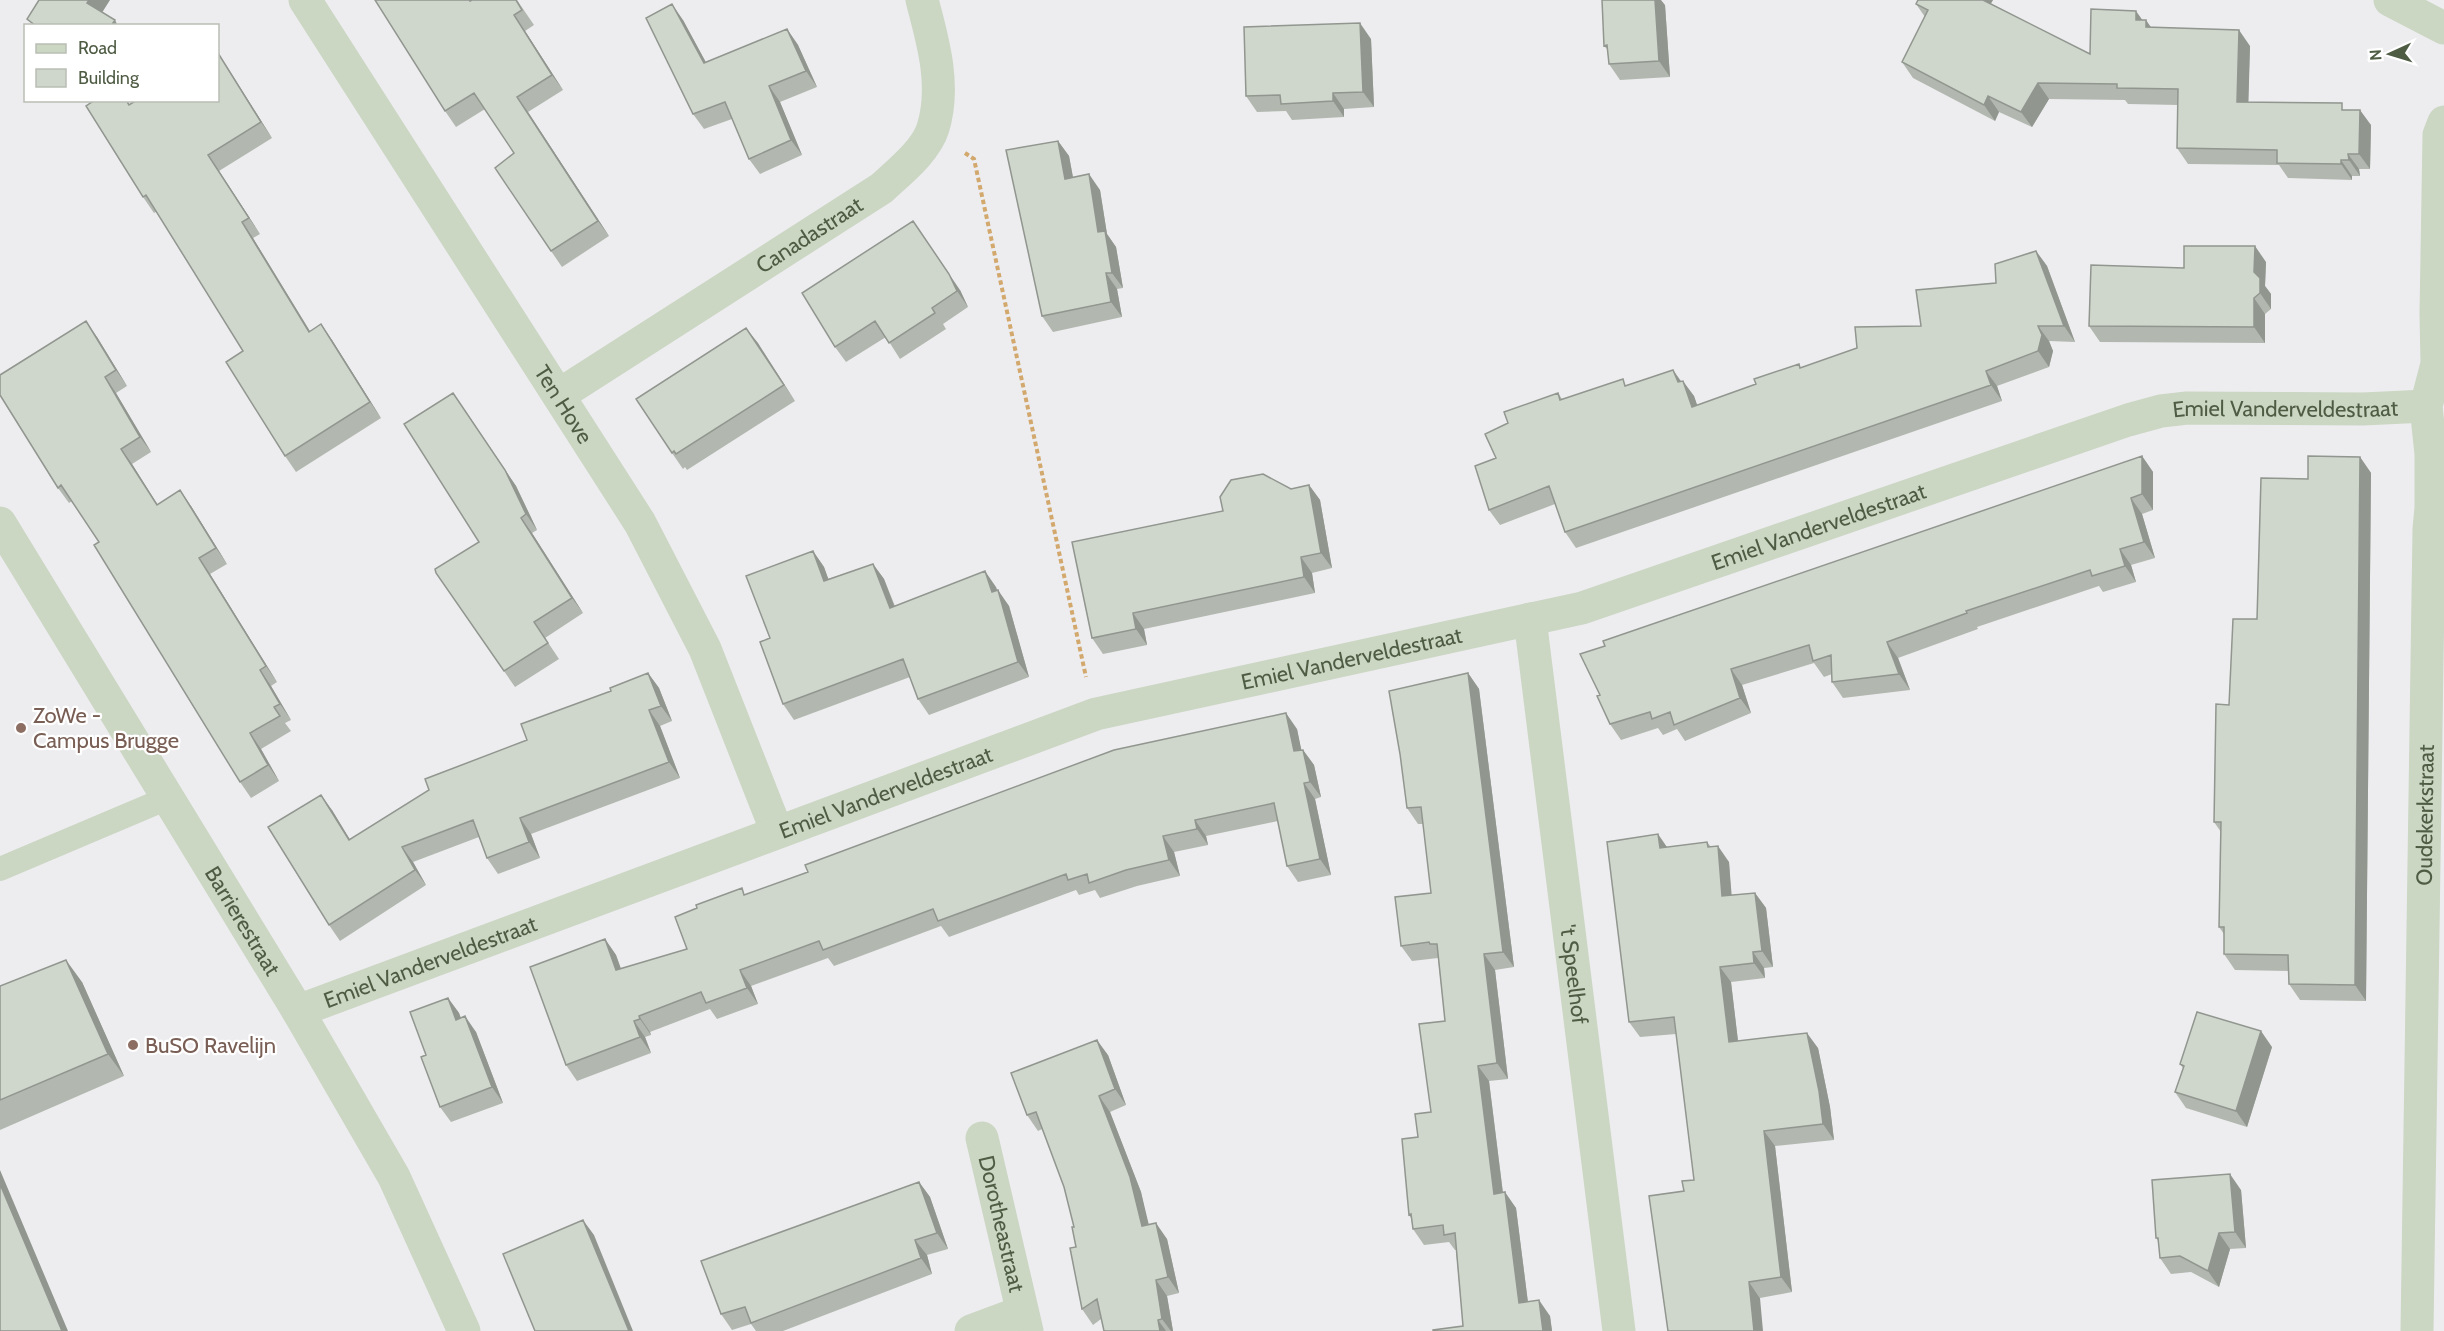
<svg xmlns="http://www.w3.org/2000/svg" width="2444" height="1331" viewBox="0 0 2444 1331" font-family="Cabin,sans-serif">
<rect width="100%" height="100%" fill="#ededf0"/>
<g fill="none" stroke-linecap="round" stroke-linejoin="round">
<!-- path -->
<path stroke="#d2a86d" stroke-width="4" stroke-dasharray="4.5 3" stroke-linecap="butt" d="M 965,153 L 974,159 L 1086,677"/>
<!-- lane -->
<path stroke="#cbd6c3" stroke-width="24" d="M 0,869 L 170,797"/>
<!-- street -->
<g stroke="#cbd6c3" stroke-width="33">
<path id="s1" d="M 305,0 L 640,523 L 705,649 L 777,832"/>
<path d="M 2390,0 L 2444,28"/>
<path id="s2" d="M 559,395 L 882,188 C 899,172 926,151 933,128 C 946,86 933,41 922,0"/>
<path id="s3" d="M 0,523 L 298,1011 L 394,1177 L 464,1331"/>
<path id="s4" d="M 1530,619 L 1619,1331"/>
<path id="s5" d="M 298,1011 L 1096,714 L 1582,608 L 2128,420 L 2161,411 L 2187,408 L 2363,409 L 2426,406"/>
<path id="s6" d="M 982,1138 L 1027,1331"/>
<path d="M 971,1331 L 1022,1312"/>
<path id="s7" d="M 2417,1331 L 2429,529 L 2431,508 L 2431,454 L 2426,406 L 2437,364 L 2436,314 L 2439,135 L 2444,122"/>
</g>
</g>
<!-- wall -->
<path fill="#b2b8af" d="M 472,0 L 517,0 L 534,25 L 525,31 L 563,90 L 528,112 L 609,236 L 562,267 L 551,251 L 514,153 L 485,109 L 456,127 L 445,111 L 471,1 Z
M 1993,0 L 1990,4 L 2090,54 L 2142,20 L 2151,27 L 2250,46 L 2248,102 L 2346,110 L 2371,125 L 2370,169 L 2359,169 L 2360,176 L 2352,176 L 2352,180 L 2288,178 L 2279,165 L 2188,164 L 2177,148 L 2178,105 L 2128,104 L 2125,100 L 2049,99 L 2032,127 L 1999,112 L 1995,121 L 1913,78 L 1902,62 L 1925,17 L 1916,4 Z
M 1665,5 L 1670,77 L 1620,80 L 1609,64 L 1608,50 L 1604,46 Z
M 683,20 L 706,63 L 787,29 L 798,45 L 817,87 L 780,102 L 802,155 L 760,174 L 749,159 L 732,119 L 704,129 L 693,114 Z
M 1371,39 L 1374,107 L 1344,109 L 1344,117 L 1292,120 L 1286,111 L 1257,112 L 1246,96 Z
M 227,67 L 272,138 L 219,171 L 260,234 L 253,238 L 310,331 L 332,340 L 381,418 L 296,472 L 285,456 L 243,351 L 157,211 L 154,213 L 143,197 L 95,100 L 127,100 L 130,105 Z
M 1058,141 L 1069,156 L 1073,177 L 1100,190 L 1107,234 L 1116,247 L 1123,288 L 1117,289 L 1122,317 L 1053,332 L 1042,316 Z
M 2036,251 L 2047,266 L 2075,342 L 2049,341 L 2053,351 L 2049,367 L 1997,386 L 2002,401 L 1576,548 L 1565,532 L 1555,504 L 1500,525 L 1489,510 L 1496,458 L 1508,423 L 1558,393 L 1562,399 L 1627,386 L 1673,370 L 1681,381 L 1694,396 L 1697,405 L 1921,326 L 1996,283 Z
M 2266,262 L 2265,286 L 2271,294 L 2271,309 L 2265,314 L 2265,343 L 2100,342 L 2089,326 L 2184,268 Z
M 960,290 L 968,307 L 943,324 L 946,329 L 900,359 L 886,337 L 846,362 L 835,347 L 802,293 Z
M 746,328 L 795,401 L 687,470 L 685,467 L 683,469 L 672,453 Z
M 97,337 L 127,386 L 116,393 L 151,452 L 132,464 L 157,505 L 191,506 L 227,564 L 210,574 L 277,682 L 271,686 L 291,720 L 285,723 L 291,731 L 261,749 L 279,781 L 251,798 L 240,782 L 99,542 L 72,501 L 69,503 L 58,488 Z
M 464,409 L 516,486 L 537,530 L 532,533 L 583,613 L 545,638 L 559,659 L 515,687 L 436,573 L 479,542 Z
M 2142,456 L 2153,472 L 2153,510 L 2142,514 L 2155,558 L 2131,565 L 2136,582 L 2103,592 L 2099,586 L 1977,627 L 1978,629 L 1898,658 L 1910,690 L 1843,698 L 1832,682 L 1832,674 L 1824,677 L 1814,663 L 1742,685 L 1751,713 L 1685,741 L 1677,729 L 1663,735 L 1658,728 L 1621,740 L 1610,724 Z
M 2360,457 L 2371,473 L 2366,1001 L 2300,1000 L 2289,984 L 2289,971 L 2235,970 L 2224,954 L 2224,934 L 2219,927 L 2221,832 L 2214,822 L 2229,705 L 2308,479 Z
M 1309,485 L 1320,500 L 1332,568 L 1312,573 L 1315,593 L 1144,629 L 1147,645 L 1103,654 L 1092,638 L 1223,511 L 1291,489 Z
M 813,551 L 824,567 L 828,579 L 873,564 L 884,579 L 895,606 L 996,587 L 997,591 L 1009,606 L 1029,677 L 929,715 L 918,699 L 910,677 L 794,720 L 783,704 L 770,638 Z
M 648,673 L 659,688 L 672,721 L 660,726 L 680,778 L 531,834 L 540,858 L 498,874 L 487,858 L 479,837 L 413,862 L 426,885 L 340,941 L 329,925 L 332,810 L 350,840 L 527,740 L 611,691 Z
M 1468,673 L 1479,689 L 1514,967 L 1495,970 L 1508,1079 L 1489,1081 L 1503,1193 L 1516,1208 L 1528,1302 L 1550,1316 L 1552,1331 L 1433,1331 L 1463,1326 L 1456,1250 L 1455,1250 L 1449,1242 L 1424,1245 L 1413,1229 L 1411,1218 L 1409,1215 L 1418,1137 L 1431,1112 L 1445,1021 L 1438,958 L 1412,961 L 1401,946 L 1431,893 L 1423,824 L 1418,824 L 1407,808 Z
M 1297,729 L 1301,750 L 1303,750 L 1314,765 L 1321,797 L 1315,799 L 1331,875 L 1298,882 L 1287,866 L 1278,821 L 1206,836 L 1208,845 L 1174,852 L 1180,876 L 1137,886 L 1100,898 L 1095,890 L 1079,895 L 1076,890 L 949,937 L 941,926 L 834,966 L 828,958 L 751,986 L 758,1004 L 717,1019 L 710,1009 L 650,1032 L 651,1035 L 645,1037 L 651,1053 L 577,1081 L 566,1065 L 605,939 L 616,955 L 621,969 L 687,949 L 746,894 Z
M 1707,842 L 1711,847 L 1729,862 L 1731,895 L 1755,893 L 1766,908 L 1773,967 L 1764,968 L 1765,978 L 1731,982 L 1738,1041 L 1818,1048 L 1830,1107 L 1834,1140 L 1775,1146 L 1792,1292 L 1760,1298 L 1684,1191 L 1694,1180 L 1676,1034 L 1640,1037 L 1629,1022 L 1667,847 Z
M 82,982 L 124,1076 L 0,1130 L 0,986 Z
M 448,998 L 459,1013 L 461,1018 L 476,1032 L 503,1103 L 451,1122 L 440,1107 L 426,1055 Z
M 2272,1047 L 2247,1127 L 2186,1108 L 2175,1092 L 2183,1068 L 2180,1064 Z
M 1108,1055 L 1126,1105 L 1110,1112 L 1141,1192 L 1148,1225 L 1167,1239 L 1179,1293 L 1167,1296 L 1173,1331 L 1104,1331 L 1101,1319 L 1093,1325 L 1082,1309 L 1074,1227 L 1064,1187 L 1042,1129 L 1038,1131 L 1027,1115 Z
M 919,1182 L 930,1197 L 948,1249 L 927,1255 L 932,1274 L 783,1331 L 756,1331 L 751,1324 L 732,1330 L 721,1314 Z
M 2241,1190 L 2246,1248 L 2230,1249 L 2219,1287 L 2191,1272 L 2171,1274 L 2160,1258 L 2159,1242 L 2156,1238 Z"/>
<!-- shaded-wall -->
<path fill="#91968f" d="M 89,0 L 110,0 L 98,19 L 87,3 Z
M 1655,0 L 1661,0 L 1665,5 L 1670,77 L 1659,61 Z
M 1978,0 L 1993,0 L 1986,12 Z
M 672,4 L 683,20 L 715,79 L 704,63 Z
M 2136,11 L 2146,25 L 2146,20 L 2157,36 L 2136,20 Z
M 514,15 L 525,31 L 563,90 L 552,75 Z
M 115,20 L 118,26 L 111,26 Z
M 1360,23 L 1371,39 L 1374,107 L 1363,92 Z
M 787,29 L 798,45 L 817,87 L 806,71 Z
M 2239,30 L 2250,46 L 2248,118 L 2237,102 Z
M 218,53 L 227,67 L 272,138 L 261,122 Z
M 2038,83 L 2049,99 L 2032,127 L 2021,112 Z
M 769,86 L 780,102 L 802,155 L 791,140 Z
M 1333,93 L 1344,109 L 1344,117 L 1333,101 Z
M 1988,96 L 1999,112 L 1995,121 L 1984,105 Z
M 517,97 L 528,112 L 609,236 L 598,221 Z
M 2360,110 L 2371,125 L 2370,169 L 2359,154 Z
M 1058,141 L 1069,156 L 1076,194 L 1065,179 Z
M 2348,154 L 2359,169 L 2360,176 L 2349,160 Z
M 208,155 L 219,171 L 260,234 L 249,218 Z
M 2341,160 L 2352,176 L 2352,180 L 2341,164 Z
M 1089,174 L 1100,190 L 1107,234 L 1116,247 L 1123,288 L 1112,273 L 1098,232 Z
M 913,221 L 960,290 L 968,307 L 957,291 Z
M 242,222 L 253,238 L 320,348 L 309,332 Z
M 2255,246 L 2266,262 L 2265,286 L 2271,294 L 2271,309 L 2260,293 L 2254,272 Z
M 2036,251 L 2047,266 L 2075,342 L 2064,326 Z
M 1106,273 L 1117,289 L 1122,317 L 1111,302 Z
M 2254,298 L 2265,314 L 2265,343 L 2254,327 Z
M 86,321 L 97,337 L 127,386 L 116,370 Z
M 321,324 L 332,340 L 381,418 L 370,402 Z
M 2038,326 L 2049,341 L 2053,351 L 2049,367 L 2038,351 Z
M 746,328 L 758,343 L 795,401 L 784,385 Z
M 1673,370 L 1684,386 L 1678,382 Z
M 1986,371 L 1997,386 L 2002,401 L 1991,385 Z
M 105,377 L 116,393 L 151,452 L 140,437 Z
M 1683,381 L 1694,396 L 1703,422 L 1692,407 Z
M 464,409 L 516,486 L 537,530 L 526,514 Z
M 121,449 L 132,464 L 168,521 L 157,505 Z
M 2142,456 L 2153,472 L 2153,510 L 2142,494 Z
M 2360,457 L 2371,473 L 2366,1001 L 2355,985 Z
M 1309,485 L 1320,500 L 1332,568 L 1321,553 Z
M 180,490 L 191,506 L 227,564 L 216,548 Z
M 2131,498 L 2142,514 L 2155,558 L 2144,542 Z
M 521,518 L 532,533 L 583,613 L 572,598 Z
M 2120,549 L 2131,565 L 2136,582 L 2125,566 Z
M 813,551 L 824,567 L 835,597 L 824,581 Z
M 1301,557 L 1312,573 L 1315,593 L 1304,577 Z
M 199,558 L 210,574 L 277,682 L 266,666 Z
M 873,564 L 884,579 L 901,624 L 890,608 Z
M 985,571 L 996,587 L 1002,605 L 998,590 L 1009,606 L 1029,677 L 1018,662 Z
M 1133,613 L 1144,629 L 1147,645 L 1136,629 Z
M 1887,642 L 1898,658 L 1910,690 L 1899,674 Z
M 1731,669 L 1742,685 L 1751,713 L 1740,698 Z
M 260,670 L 271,686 L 291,720 L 280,704 Z
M 648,673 L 659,688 L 672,721 L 661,706 Z
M 1468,673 L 1479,689 L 1514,967 L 1503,952 Z
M 649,710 L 660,726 L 680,778 L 669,762 Z
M 1286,713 L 1297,729 L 1305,767 L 1294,751 Z
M 250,733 L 261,749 L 279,781 L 268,765 Z
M 1303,750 L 1314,765 L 1321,797 L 1310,782 Z
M 1304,783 L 1315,799 L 1331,875 L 1320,859 Z
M 321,795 L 332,810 L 360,856 L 349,840 Z
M 520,818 L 531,834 L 540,858 L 529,842 Z
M 1195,820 L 1206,836 L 1208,845 L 1197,829 Z
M 1658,834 L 1669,850 L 1660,848 Z
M 1163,836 L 1174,852 L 1180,876 L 1169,860 Z
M 1718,846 L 1729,862 L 1733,912 L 1722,896 Z
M 402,847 L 413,862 L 426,885 L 415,870 Z
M 1755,893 L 1766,908 L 1773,967 L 1762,951 Z
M 605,939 L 616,955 L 627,986 L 616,970 Z
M 1753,952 L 1764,968 L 1765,978 L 1754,963 Z
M 1484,954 L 1495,970 L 1508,1079 L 1497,1063 Z
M 66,960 L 82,982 L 124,1076 L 108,1054 Z
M 1720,967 L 1731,982 L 1740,1058 L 1729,1042 Z
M 740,970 L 751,986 L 758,1004 L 747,988 Z
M 448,998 L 459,1013 L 467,1036 L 456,1020 Z
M 465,1016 L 476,1032 L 503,1103 L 492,1087 Z
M 639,1016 L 650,1032 L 651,1035 L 640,1019 Z
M 634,1021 L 645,1037 L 651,1053 L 640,1037 Z
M 2261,1031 L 2272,1047 L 2247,1127 L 2236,1111 Z
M 1807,1033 L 1818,1048 L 1830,1107 L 1834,1140 L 1823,1124 Z
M 1097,1040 L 1108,1055 L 1126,1105 L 1115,1089 Z
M 1478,1066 L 1489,1081 L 1505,1210 L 1494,1194 Z
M 1099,1096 L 1110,1112 L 1141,1192 L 1153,1242 L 1142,1226 Z
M 1764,1131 L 1775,1146 L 1792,1292 L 1781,1277 Z
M 0,1170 L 68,1331 L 62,1331 L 0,1184 Z
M 2230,1174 L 2241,1190 L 2246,1248 L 2235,1232 Z
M 919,1182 L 930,1197 L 948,1249 L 937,1233 Z
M 1505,1192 L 1516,1208 L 1530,1319 L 1519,1303 Z
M 583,1220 L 594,1235 L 633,1331 L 629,1331 Z
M 1156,1223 L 1167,1239 L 1179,1293 L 1168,1277 Z
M 2219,1233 L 2230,1249 L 2219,1287 L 2208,1271 Z
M 915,1240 L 927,1255 L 932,1274 L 921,1258 Z
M 1156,1280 L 1167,1296 L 1173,1331 L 1171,1331 L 1162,1319 Z
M 1749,1282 L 1760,1298 L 1763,1331 L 1754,1331 Z
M 1539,1300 L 1550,1316 L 1552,1331 L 1543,1331 Z
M 1158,1320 L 1166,1331 L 1160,1331 Z"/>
<!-- building -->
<path fill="#cfd6cc" stroke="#91968f" stroke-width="1.5" d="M 39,0 L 89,0 L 87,3 L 115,20 L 111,26 L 36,26 L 27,19 Z
M 375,0 L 469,0 L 470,1 L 472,0 L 516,0 L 522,10 L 514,15 L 552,75 L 517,97 L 598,221 L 551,251 L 495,168 L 514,153 L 474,93 L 445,111 Z
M 1602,0 L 1655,0 L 1659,61 L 1609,64 L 1607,45 L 1604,46 Z
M 1918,0 L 1983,0 L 2090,54 L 2091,9 L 2136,11 L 2136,20 L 2146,20 L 2146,27 L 2239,30 L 2237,102 L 2342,103 L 2342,110 L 2360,110 L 2359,154 L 2348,154 L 2349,160 L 2341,160 L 2341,164 L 2277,163 L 2277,150 L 2177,148 L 2178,89 L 2117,88 L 2117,84 L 2038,83 L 2021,112 L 1988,96 L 1984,105 L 1902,62 L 1928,10 L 1916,4 Z
M 672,4 L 704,63 L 787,29 L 806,71 L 769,86 L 791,140 L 749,159 L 725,102 L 693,114 L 646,18 Z
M 1360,23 L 1363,92 L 1333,93 L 1333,101 L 1281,104 L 1280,95 L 1246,96 L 1244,27 Z
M 218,53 L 261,122 L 208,155 L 249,218 L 242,222 L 309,332 L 321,324 L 370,402 L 285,456 L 226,362 L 243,351 L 146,195 L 143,197 L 86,106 L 95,100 L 126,100 L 129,105 L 137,100 L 218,100 Z
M 1058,141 L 1065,179 L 1089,174 L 1098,232 L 1105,231 L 1112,273 L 1106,273 L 1111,302 L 1042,316 L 1006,150 Z
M 913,221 L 949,274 L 957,291 L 932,308 L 935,313 L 889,343 L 875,321 L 835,347 L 802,293 Z
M 2184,246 L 2255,246 L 2254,272 L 2260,278 L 2260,293 L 2254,298 L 2254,327 L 2089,326 L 2091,265 L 2184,268 Z
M 2036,251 L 2064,326 L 2038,326 L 2042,335 L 2038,351 L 1986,371 L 1991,385 L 1565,532 L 1549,486 L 1489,510 L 1475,466 L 1496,458 L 1485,434 L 1508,423 L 1504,412 L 1558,393 L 1560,400 L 1623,379 L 1625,386 L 1673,370 L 1678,382 L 1683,381 L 1692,407 L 1756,384 L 1754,379 L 1799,364 L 1800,368 L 1857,348 L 1855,327 L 1921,326 L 1916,290 L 1996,283 L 1995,264 Z
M 86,321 L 116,370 L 105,377 L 140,437 L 121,449 L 157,505 L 180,490 L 216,548 L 199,558 L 266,666 L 260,670 L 280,704 L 274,707 L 280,716 L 250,733 L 268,765 L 240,782 L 94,545 L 99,542 L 61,485 L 58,488 L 0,395 L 0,375 Z
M 746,328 L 784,385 L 676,454 L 674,451 L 672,453 L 636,399 Z
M 453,393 L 505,470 L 526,514 L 521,518 L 572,598 L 534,622 L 548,643 L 504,671 L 436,573 L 435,569 L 479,542 L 404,424 Z
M 2142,456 L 2142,494 L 2131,498 L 2144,542 L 2120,549 L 2125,566 L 2092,576 L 2090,570 L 1966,611 L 1967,613 L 1887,642 L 1899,674 L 1832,682 L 1831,655 L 1813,661 L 1809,645 L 1731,669 L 1740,698 L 1674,725 L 1670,712 L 1652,719 L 1650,712 L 1610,724 L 1597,696 L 1600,695 L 1580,654 L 1605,646 L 1603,641 Z
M 2308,456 L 2360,457 L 2355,985 L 2289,984 L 2288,955 L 2224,954 L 2224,927 L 2219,927 L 2221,822 L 2214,822 L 2216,704 L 2229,705 L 2233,619 L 2257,619 L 2261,478 L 2308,479 Z
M 1263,474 L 1291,489 L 1309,485 L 1321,553 L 1301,557 L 1304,577 L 1133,613 L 1136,629 L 1092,638 L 1072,542 L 1223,511 L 1220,497 L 1231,480 Z
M 813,551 L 824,581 L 873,564 L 890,608 L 985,571 L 992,592 L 998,590 L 1018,662 L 918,699 L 903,659 L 783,704 L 760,642 L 770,638 L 746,576 Z
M 648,673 L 661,706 L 649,710 L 669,762 L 520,818 L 529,842 L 487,858 L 473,820 L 402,847 L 415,870 L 329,925 L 268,827 L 321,795 L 349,840 L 429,790 L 425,779 L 527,740 L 521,724 L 611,691 L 610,688 Z
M 1468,673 L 1503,952 L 1484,954 L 1497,1063 L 1478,1066 L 1494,1194 L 1505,1192 L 1519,1303 L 1539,1300 L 1543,1331 L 1433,1331 L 1433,1330 L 1463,1326 L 1455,1233 L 1444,1235 L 1443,1225 L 1413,1229 L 1411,1214 L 1409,1215 L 1402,1139 L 1418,1137 L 1415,1114 L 1431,1112 L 1419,1024 L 1445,1021 L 1437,944 L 1430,944 L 1429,942 L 1401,946 L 1395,897 L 1431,893 L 1421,807 L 1407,808 L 1400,754 L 1389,691 Z
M 1286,713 L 1294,751 L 1303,750 L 1310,782 L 1304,783 L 1320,859 L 1287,866 L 1274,803 L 1195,820 L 1197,829 L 1163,836 L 1169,860 L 1126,870 L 1089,883 L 1087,874 L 1068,880 L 1066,874 L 938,921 L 933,909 L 823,950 L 819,941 L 740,970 L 747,988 L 706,1003 L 701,992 L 639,1016 L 640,1019 L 634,1021 L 640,1037 L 566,1065 L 530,967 L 605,939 L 616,970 L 687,949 L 675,917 L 697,908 L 696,905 L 742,888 L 744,895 L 808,872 L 805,865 L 1114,750 Z
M 1658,834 L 1660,848 L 1707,842 L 1708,847 L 1718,846 L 1722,896 L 1755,893 L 1762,951 L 1753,952 L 1754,963 L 1720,967 L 1729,1042 L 1807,1033 L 1819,1091 L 1823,1124 L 1764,1131 L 1781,1277 L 1749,1282 L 1754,1331 L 1668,1331 L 1649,1196 L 1684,1191 L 1682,1181 L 1694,1180 L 1674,1017 L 1629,1022 L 1607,842 Z
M 66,960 L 108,1054 L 0,1100 L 0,986 Z
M 448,998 L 456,1020 L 465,1016 L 492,1087 L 440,1107 L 421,1057 L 426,1055 L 410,1012 Z
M 2197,1012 L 2261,1031 L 2236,1111 L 2175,1092 L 2184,1066 L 2180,1064 Z
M 1097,1040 L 1115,1089 L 1099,1096 L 1130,1177 L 1142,1226 L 1156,1223 L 1168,1277 L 1156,1280 L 1162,1319 L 1158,1320 L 1160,1331 L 1104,1331 L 1097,1299 L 1082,1309 L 1070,1248 L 1076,1247 L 1072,1227 L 1074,1227 L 1064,1187 L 1036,1112 L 1027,1115 L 1011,1073 Z
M 2230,1174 L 2235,1232 L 2219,1233 L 2208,1271 L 2180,1256 L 2160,1258 L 2158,1238 L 2156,1238 L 2152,1180 Z
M 919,1182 L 937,1233 L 915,1240 L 921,1258 L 751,1323 L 745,1307 L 721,1314 L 701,1261 Z
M 0,1184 L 62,1331 L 0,1331 Z
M 583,1220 L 629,1331 L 535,1331 L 503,1254 Z"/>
<!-- markers -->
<g fill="#8d6e63" stroke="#fff" stroke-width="2">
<circle cx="21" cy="728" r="6"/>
<circle cx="133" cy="1045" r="6"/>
</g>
<g text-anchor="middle" stroke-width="4.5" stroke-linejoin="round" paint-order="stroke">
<!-- street labels -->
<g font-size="22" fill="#4f5c44" stroke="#fff">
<text dy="8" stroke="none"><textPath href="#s2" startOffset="297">Canadastraat</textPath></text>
<text dy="8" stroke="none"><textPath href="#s1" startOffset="480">Ten Hove</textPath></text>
<text dy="8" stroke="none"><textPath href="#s5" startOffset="2085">Emiel Vanderveldestraat</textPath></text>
<text dy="8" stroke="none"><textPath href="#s5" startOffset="1599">Emiel Vanderveldestraat</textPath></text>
<text dy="8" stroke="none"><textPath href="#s5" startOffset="1113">Emiel Vanderveldestraat</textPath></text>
<text dy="8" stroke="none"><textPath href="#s5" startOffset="627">Emiel Vanderveldestraat</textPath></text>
<text dy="8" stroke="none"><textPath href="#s7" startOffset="516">Oudekerkstraat</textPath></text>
<text dy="8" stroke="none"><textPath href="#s3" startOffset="466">Barrierestraat</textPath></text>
<text dy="8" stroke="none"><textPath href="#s5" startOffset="141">Emiel Vanderveldestraat</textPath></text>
<text dy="8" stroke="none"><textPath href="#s4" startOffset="358">'t Speelhof</textPath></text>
<text dy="8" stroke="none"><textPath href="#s6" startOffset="88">Dorotheastraat</textPath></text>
</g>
<!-- education labels -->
<g font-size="22" fill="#785e54" stroke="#fff" text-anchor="start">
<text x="33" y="723">ZoWe -<tspan x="33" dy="25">Campus Brugge</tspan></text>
<text x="145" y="1053">BuSO Ravelijn</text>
</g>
</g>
<!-- legend -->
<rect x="24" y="24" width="195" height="78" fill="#ffffff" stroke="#b9beb4" stroke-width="1.5"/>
<rect x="36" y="44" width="30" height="9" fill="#cbd6c3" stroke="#b9beb4" stroke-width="1.5"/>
<text x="78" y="54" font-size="18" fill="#4f5c44">Road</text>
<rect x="36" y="69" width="30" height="18" fill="#cfd6cc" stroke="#b9beb4" stroke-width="1.5"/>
<text x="78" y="84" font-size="18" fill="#4f5c44">Building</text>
<!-- north arrow -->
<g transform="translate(2390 54) rotate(266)" stroke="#ffffff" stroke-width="4.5" paint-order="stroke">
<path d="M0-4.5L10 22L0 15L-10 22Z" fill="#4f5c44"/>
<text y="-9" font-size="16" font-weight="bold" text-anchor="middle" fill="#4f5c44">N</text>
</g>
</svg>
